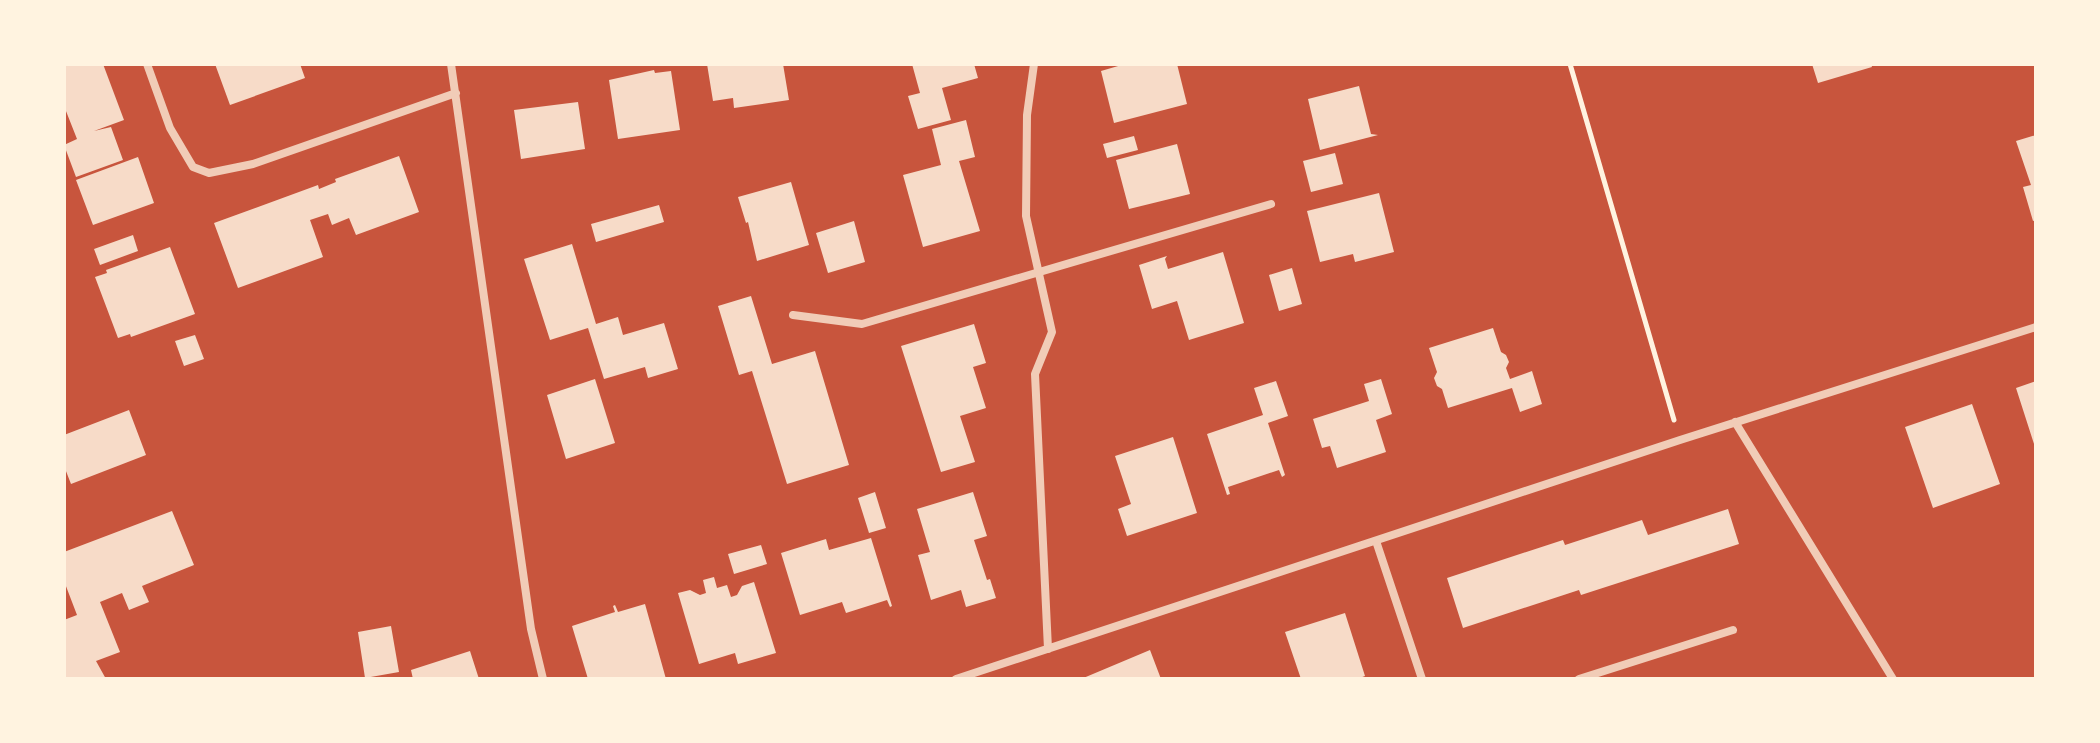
<svg xmlns="http://www.w3.org/2000/svg" width="2100" height="743" viewBox="0 0 2100 743" font-family="'PT Sans Narrow',sans-serif">
<rect width="100%" height="100%" fill="#c8553d"/>
<!-- building -->
<path fill="#f7dbc8" d="M 64,64 L 103,64 L 124,120 L 94,131 L 111,127 L 123,160 L 76,177 L 64,145 L 77,139 L 64,106 Z
M 215,64 L 300,64 L 305,78 L 230,105 Z
M 707,64 L 783,64 L 789,100 L 734,108 L 733,98 L 713,101 Z
M 912,64 L 974,64 L 978,78 L 942,88 L 951,120 L 918,129 L 908,96 L 920,93 Z
M 1125,64 L 1177,64 L 1187,104 L 1114,123 L 1101,71 Z
M 1812,64 L 1871,64 L 1872,67 L 1818,83 Z
M 654,70 L 655,73 L 671,71 L 680,130 L 618,139 L 609,80 Z
M 1359,86 L 1371,134 L 1378,135 L 1320,150 L 1308,99 Z
M 578,102 L 585,149 L 521,159 L 514,110 Z
M 966,120 L 975,157 L 959,161 L 980,231 L 923,247 L 903,175 L 941,165 L 932,129 Z
M 2036,135 L 2036,220 L 2033,221 L 2023,187 L 2031,185 L 2016,141 Z
M 1134,136 L 1138,150 L 1107,158 L 1103,144 Z
M 1177,144 L 1190,194 L 1129,209 L 1116,160 Z
M 1335,153 L 1343,184 L 1311,192 L 1303,161 Z
M 399,156 L 419,212 L 356,235 L 349,218 L 332,225 L 328,214 L 310,220 L 323,257 L 238,288 L 214,223 L 318,185 L 319,189 L 336,182 L 335,179 Z
M 138,157 L 154,203 L 93,225 L 76,180 Z
M 791,182 L 809,245 L 757,261 L 748,222 L 746,223 L 738,197 Z
M 1379,193 L 1394,252 L 1355,262 L 1353,254 L 1320,262 L 1307,211 Z
M 659,205 L 664,222 L 596,242 L 591,224 Z
M 854,221 L 865,262 L 828,273 L 816,233 Z
M 133,235 L 138,251 L 100,265 L 94,249 Z
M 572,244 L 596,324 L 618,317 L 623,335 L 664,323 L 678,369 L 648,378 L 645,367 L 604,379 L 588,328 L 550,340 L 524,259 Z
M 170,247 L 195,314 L 131,337 L 130,334 L 118,338 L 95,277 L 107,273 L 106,270 Z
M 1223,252 L 1244,323 L 1189,340 L 1177,301 L 1152,309 L 1139,265 L 1167,256 L 1165,259 L 1168,269 Z
M 1292,268 L 1302,304 L 1279,311 L 1269,275 Z
M 751,296 L 772,364 L 815,351 L 849,465 L 787,484 L 752,371 L 739,375 L 718,306 Z
M 974,324 L 986,363 L 973,367 L 986,408 L 960,416 L 975,462 L 941,472 L 901,346 Z
M 1493,328 L 1501,352 L 1506,355 L 1509,362 L 1506,368 L 1510,379 L 1532,371 L 1542,404 L 1520,412 L 1512,388 L 1448,408 L 1442,389 L 1437,386 L 1434,378 L 1437,372 L 1429,348 Z
M 195,335 L 204,359 L 184,366 L 175,341 Z
M 595,379 L 615,443 L 566,459 L 547,395 Z
M 1381,379 L 1392,414 L 1376,420 L 1386,452 L 1337,468 L 1330,446 L 1322,448 L 1313,419 L 1369,401 L 1364,384 Z
M 1276,381 L 1288,416 L 1268,423 L 1285,475 L 1282,477 L 1279,470 L 1228,487 L 1230,494 L 1227,495 L 1207,434 L 1263,415 L 1254,388 Z
M 2036,381 L 2036,447 L 2035,447 L 2016,388 Z
M 1972,404 L 2000,484 L 1933,508 L 1905,427 Z
M 129,410 L 146,455 L 71,484 L 64,466 L 64,435 Z
M 1173,437 L 1197,513 L 1127,536 L 1118,509 L 1131,504 L 1115,456 Z
M 875,492 L 886,528 L 869,533 L 858,498 Z
M 973,492 L 987,536 L 974,540 L 987,580 L 990,579 L 996,598 L 966,607 L 961,590 L 931,600 L 918,555 L 930,552 L 917,509 Z
M 1728,509 L 1739,544 L 1581,595 L 1579,590 L 1463,628 L 1447,578 L 1563,540 L 1565,545 L 1642,520 L 1648,535 Z
M 172,511 L 194,565 L 142,586 L 149,602 L 129,610 L 122,593 L 100,602 L 120,652 L 96,661 L 106,679 L 64,679 L 64,620 L 77,615 L 64,581 L 64,552 Z
M 871,538 L 892,606 L 890,607 L 887,600 L 846,613 L 842,602 L 800,615 L 781,553 L 826,539 L 829,550 Z
M 761,545 L 767,564 L 734,574 L 728,554 Z
M 714,577 L 717,588 L 727,585 L 731,597 L 737,595 L 742,586 L 754,582 L 776,653 L 738,664 L 735,653 L 699,664 L 678,593 L 690,590 L 700,595 L 706,593 L 703,580 Z
M 645,604 L 666,679 L 588,679 L 572,626 L 615,612 L 613,606 L 615,605 L 618,612 Z
M 1345,613 L 1365,676 L 1357,679 L 1301,679 L 1285,632 Z
M 391,626 L 399,672 L 365,678 L 358,632 Z
M 1150,650 L 1161,679 L 1081,679 Z
M 470,651 L 479,679 L 413,679 L 411,670 Z"/>
<g fill="none" stroke-linecap="round" stroke-linejoin="round">
<!-- path -->
<path stroke="#fff3e0" stroke-width="5" d="M 1570,64 L 1674,420"/>
<!-- minor -->
<path stroke="#f1ccb7" stroke-width="8" d="M 147,64 L 170,128 L 193,167 L 209,173 L 253,164 L 456,93
M 451,64 L 531,629 L 543,679
M 1034,64 L 1027,115 L 1026,216 L 1052,332 L 1035,374 L 1048,649
M 793,315 L 862,324 L 1271,204
M 1735,422 L 1893,679
M 1376,541 L 1422,679
M 956,679 L 1680,440 L 2036,327
M 1579,679 L 1733,630"/>
</g>
<!-- border -->
<rect width="2100" height="743" fill="none" stroke="#fff3e0" stroke-width="132"/>
</svg>
